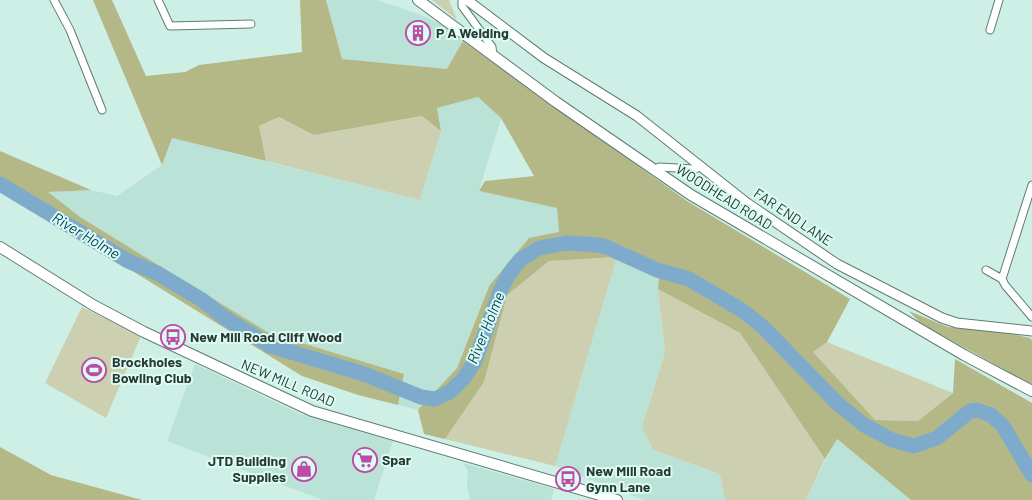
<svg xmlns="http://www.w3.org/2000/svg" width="1032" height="500" viewBox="0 0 1032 500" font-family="Barlow,sans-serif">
<rect width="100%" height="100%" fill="#ceefe6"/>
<!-- built -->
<path fill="#bae2d7" d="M 326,0 L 377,0 L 416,13 L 444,25 L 463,41 L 448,69 L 342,59 Z
M 478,97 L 501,118 L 479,191 L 557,208 L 559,232 L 489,285 L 457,368 L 418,410 L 398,405 L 404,374 L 269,333 L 80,217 L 47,192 L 91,190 L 117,196 L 162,165 L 172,138 L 420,200 L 441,131 L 437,108 Z
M 617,257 L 660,278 L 658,289 L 665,352 L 642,427 L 653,450 L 720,474 L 725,500 L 644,500 L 555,466 Z
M 195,364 L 300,414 L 393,441 L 374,500 L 323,500 L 167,441 Z
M 836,439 L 908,496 L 911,500 L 806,500 Z
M 463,463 L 554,489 L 551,500 L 470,500 L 467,486 L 468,471 Z"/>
<!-- green -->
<path fill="#ccd0b0" d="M 432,0 L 449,0 L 457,20 Z
M 423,116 L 441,131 L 420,200 L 266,161 L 259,126 L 279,117 L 314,135 Z
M 617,257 L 555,466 L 445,439 L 484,382 L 506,295 L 549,261 Z
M 658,289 L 740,333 L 825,459 L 806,500 L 725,500 L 720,474 L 653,450 L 642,427 L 665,352 Z
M 82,307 L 141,336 L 106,418 L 45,383 Z
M 827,342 L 953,393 L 918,421 L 875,420 L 812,352 Z"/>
<!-- forest -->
<path fill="#b3b886" d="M 93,0 L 112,0 L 146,76 L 185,72 L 199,65 L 302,52 L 300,0 L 326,0 L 342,59 L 447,69 L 463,41 L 687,201 L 850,299 L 827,342 L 813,352 L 875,420 L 918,421 L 953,393 L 955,359 L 1032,403 L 1032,500 L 911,500 L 837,439 L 825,459 L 740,333 L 658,289 L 659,278 L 617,257 L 549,261 L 507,295 L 484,382 L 445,439 L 424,434 L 418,410 L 457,368 L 489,286 L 529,238 L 559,232 L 557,208 L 479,191 L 485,181 L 534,176 L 501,118 L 478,97 L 437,108 L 441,131 L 422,116 L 314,135 L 279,117 L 259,126 L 266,161 L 172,138 L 162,165 Z
M 0,151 L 91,190 L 48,192 L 80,217 L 269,333 L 404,374 L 398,405 L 358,395 L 302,376 L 0,189 Z
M 909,311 L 948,327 L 1000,331 L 1030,338 L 1032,340 L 1032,385 L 920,323 Z
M 0,447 L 51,475 L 142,500 L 0,500 Z"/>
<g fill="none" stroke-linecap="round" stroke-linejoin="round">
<!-- river -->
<path stroke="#7eabcc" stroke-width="15" d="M 0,184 L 128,261 L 157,273 L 202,300 L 225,318 L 271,346 L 364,374 L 421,397 L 435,399 L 450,392 L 464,378 L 475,361 L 500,291 L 509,274 L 520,260 L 539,248 L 566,243 L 587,244 L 604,246 L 657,270 L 689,279 L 743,311 L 763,327 L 838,404 L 864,425 L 892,440 L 914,446 L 937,438 L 970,411 L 977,410 L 991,415 L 1003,426 L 1032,475"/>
<defs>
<path id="minor" d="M 54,0 L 70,30 L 102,110
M 158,0 L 170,26 L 251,24
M 462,0 L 462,6 L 492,47 L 493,55
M 990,30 L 999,0
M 654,170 L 659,167 L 695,169 L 699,167
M 1032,185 L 1002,279 L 1005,285 L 1032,317
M 986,270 L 1002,279"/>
<path id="tertiary" d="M 467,0 L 544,58 L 637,116 L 747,203 L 837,264 L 942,318 L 957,323 L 1032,331"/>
<path id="primary" d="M 418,0 L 556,102 L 691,195 L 964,355 L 1032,391
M 0,247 L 93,305 L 144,332 L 312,411 L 617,500"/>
</defs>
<!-- minor casing -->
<use href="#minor" stroke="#5f7c75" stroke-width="9"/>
<!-- tertiary casing -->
<use href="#tertiary" stroke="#5f7c75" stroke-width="11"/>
<!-- primary casing -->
<use href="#primary" stroke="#5f7c75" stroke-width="12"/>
<!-- minor -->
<use href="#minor" stroke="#fff" stroke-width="7"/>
<!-- tertiary -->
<use href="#tertiary" stroke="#fff" stroke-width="9"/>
<!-- primary -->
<use href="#primary" stroke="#fff" stroke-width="10"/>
</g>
<!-- icons -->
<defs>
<symbol id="building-ring" viewBox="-11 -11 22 22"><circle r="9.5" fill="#dbfcf3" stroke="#bd4aa5" stroke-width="1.5"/><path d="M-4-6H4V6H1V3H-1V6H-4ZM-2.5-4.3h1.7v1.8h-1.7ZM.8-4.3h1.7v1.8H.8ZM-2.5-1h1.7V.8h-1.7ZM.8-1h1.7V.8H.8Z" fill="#bd4aa5"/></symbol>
<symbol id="bus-ring" viewBox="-11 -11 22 22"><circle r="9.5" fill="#dbfcf3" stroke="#bd4aa5" stroke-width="1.5"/><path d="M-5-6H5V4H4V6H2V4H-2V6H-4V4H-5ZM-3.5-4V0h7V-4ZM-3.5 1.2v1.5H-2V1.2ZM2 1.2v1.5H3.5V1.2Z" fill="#bd4aa5"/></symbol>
<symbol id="stadium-ring" viewBox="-11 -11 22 22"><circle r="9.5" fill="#dbfcf3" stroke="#bd4aa5" stroke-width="1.5"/><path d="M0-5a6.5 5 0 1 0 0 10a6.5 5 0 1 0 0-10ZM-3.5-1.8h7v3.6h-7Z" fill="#bd4aa5"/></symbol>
<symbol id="supermarket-ring" viewBox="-11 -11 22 22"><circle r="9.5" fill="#dbfcf3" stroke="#bd4aa5" stroke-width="1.5"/><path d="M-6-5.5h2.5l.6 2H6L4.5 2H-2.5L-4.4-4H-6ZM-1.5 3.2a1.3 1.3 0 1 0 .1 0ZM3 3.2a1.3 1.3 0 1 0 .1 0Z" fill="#bd4aa5"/></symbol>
<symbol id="shop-ring" viewBox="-11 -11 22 22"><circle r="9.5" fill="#dbfcf3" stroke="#bd4aa5" stroke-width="1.5"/><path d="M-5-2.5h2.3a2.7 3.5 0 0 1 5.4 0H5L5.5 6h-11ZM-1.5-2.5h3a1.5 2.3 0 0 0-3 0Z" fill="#bd4aa5"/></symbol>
</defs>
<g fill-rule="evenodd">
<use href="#building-ring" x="404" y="19" width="28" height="28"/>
<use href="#bus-ring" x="159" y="323" width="28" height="28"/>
<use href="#stadium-ring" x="80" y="356" width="28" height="28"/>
<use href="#supermarket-ring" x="351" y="446" width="28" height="28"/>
<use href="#shop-ring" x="290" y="455" width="28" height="28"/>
<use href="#bus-ring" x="554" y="465" width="28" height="28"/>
</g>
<g text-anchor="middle" stroke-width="4" stroke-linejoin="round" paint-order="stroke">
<!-- poi labels -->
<g font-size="14" font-weight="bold" fill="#2a3733" stroke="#dbfcf3" text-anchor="start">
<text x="436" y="38">P A Welding</text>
<text x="190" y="342">New Mill Road Cliff Wood</text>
<text x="112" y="367">Brockholes<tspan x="112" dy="16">Bowling Club</tspan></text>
<text x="382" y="465">Spar</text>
<text x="286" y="466" text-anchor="end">JTD Building<tspan x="286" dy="16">Supplies</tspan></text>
<text x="586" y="476">New Mill Road<tspan x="586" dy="16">Gynn Lane</tspan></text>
</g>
<!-- street labels -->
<g font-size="14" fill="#2a3733" stroke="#dbfcf3">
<text transform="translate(724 197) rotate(32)" y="5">WOODHEAD ROAD</text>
<text transform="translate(793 217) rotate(34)" y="5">FAR END LANE</text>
<text transform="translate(288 383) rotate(23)" y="5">NEW MILL ROAD</text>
</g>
<!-- water labels -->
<g font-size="15" font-style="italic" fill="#064061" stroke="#dbfcf3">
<text transform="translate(86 236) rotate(31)" y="5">River Holme</text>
<text transform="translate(486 328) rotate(-68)" y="5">River Holme</text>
</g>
</g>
</svg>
